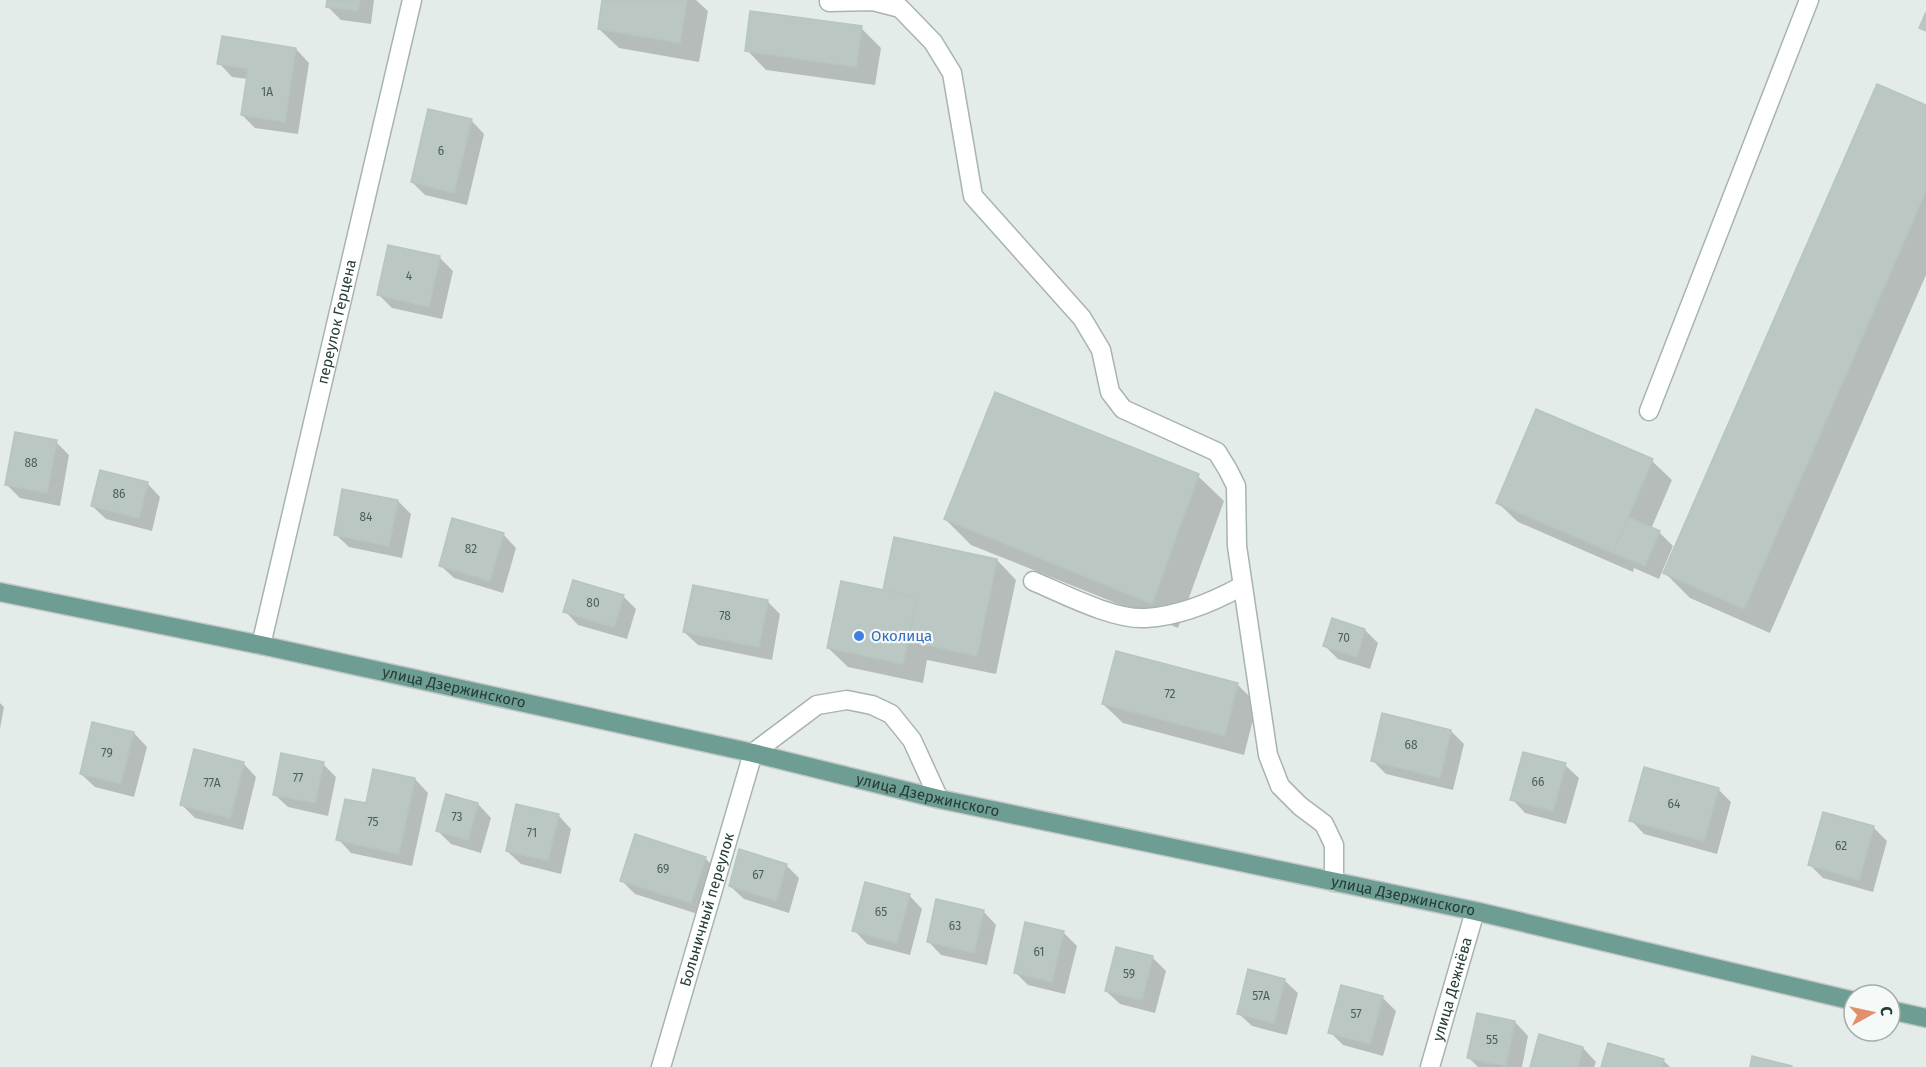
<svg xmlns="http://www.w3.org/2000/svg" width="1926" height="1067" viewBox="0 0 1926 1067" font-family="'Fira Sans',sans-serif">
<rect width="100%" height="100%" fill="#e4ece9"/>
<!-- shadow -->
<path fill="#0003" d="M 328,0 L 374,0 L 371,24 L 341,20 L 327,6 Z
M 604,0 L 696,0 L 708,11 L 699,62 L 619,48 L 599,29 Z
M 861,28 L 881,48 L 875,85 L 766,70 L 747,50 Z
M 296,49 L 309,63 L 298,134 L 255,128 L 242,115 L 248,79 L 232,77 L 219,63 Z
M 1926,107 L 1926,275 L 1770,633 L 1690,598 L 1665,573 Z
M 471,120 L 484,134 L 467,205 L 425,195 L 412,182 Z
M 389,246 L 440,258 L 453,271 L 442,319 L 392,308 L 379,295 Z
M 56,442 L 69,455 L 60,506 L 20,498 L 7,485 Z
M 1652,461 L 1672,480 L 1651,529 L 1659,532 L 1673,546 L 1659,579 L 1634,568 L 1633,572 L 1518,522 L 1498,503 Z
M 1198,476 L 1224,501 L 1178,628 L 971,545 L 945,519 Z
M 147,483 L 160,497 L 152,531 L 106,519 L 92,506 Z
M 398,501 L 411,514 L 402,558 L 349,547 L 335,534 Z
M 503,534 L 516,548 L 503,593 L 454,578 L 440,565 Z
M 997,560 L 1016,580 L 996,674 L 927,660 L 923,683 L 848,667 L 828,648 L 884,592 Z
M 623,596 L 636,609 L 627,639 L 578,625 L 565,611 Z
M 767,601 L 780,614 L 772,660 L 698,645 L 684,632 Z
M 1365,630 L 1378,643 L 1370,669 L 1338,659 L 1325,646 Z
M 1238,685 L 1257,704 L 1244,755 L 1123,723 L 1103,704 Z
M 0,703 L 4,707 L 0,729 Z
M 94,724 L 134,733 L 147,747 L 134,797 L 95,787 L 81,774 Z
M 1451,731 L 1464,744 L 1453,790 L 1386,774 L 1373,761 Z
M 243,763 L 256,777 L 243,830 L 195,818 L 182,805 Z
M 323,764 L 336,777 L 328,816 L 288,807 L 274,794 Z
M 1565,765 L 1579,778 L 1566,824 L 1525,813 L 1512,799 Z
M 415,779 L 428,793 L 412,866 L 351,853 L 338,839 L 367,805 Z
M 1718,789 L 1731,802 L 1717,854 L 1644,834 L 1631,820 Z
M 478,804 L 491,818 L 481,853 L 451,844 L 438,831 Z
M 558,815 L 571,829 L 561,874 L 521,864 L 507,851 Z
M 1873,827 L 1887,841 L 1873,892 L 1823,878 L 1810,865 Z
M 705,858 L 718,871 L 704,916 L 635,894 L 622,881 Z
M 786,865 L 799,878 L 789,913 L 744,899 L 730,886 Z
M 909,895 L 922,909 L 910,955 L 867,944 L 854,930 Z
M 983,911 L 996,925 L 987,965 L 941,955 L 928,941 Z
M 1063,932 L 1077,946 L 1065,994 L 1028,985 L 1015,972 Z
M 1117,949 L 1153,958 L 1166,971 L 1155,1013 L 1120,1004 L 1106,991 Z
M 1284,980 L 1298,993 L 1287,1035 L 1252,1026 L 1238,1013 Z
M 1342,987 L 1383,998 L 1396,1011 L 1383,1056 L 1343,1045 L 1330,1032 Z
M 1515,1022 L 1528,1036 L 1522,1067 L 1478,1067 L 1469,1058 Z
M 1583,1048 L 1596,1062 L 1594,1067 L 1531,1067 Z
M 1663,1060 L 1670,1067 L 1603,1067 Z"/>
<!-- building -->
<path fill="#bac7c2" stroke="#b7c5c0" stroke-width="1.5" d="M 327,0 L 360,0 L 358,11 L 326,7 Z
M 602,0 L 687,0 L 680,43 L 598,29 Z
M 750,11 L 862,26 L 856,67 L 745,51 Z
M 1926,12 L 1926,31 L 1919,28 Z
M 222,36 L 296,48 L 285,122 L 241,115 L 248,69 L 217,64 Z
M 1877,84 L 1926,105 L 1926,191 L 1744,609 L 1663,573 Z
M 428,109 L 472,119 L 454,193 L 411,182 Z
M 388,245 L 440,256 L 429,307 L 377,295 Z
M 995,392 L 1199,474 L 1152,604 L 944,519 Z
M 1536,409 L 1653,459 L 1613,553 L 1496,503 Z
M 15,432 L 57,440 L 47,493 L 5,485 Z
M 100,470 L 148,482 L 139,518 L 91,506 Z
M 342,489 L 398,500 L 389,546 L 334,535 Z
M 1628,517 L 1660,531 L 1645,566 L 1613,553 Z
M 452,518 L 504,533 L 490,581 L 439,566 Z
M 894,537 L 997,559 L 977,656 L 908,641 L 917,597 L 883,590 Z
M 573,580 L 624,595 L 614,627 L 563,612 Z
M 841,581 L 917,597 L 903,664 L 827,648 Z
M 693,585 L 768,600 L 759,647 L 683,632 Z
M 1332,618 L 1365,629 L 1357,657 L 1323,646 Z
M 1116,651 L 1238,683 L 1225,736 L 1102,704 Z
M 1382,713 L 1451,730 L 1440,778 L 1371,761 Z
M 92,722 L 134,732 L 121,784 L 80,774 Z
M 194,749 L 244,762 L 230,818 L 180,805 Z
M 1523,752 L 1566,763 L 1553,811 L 1510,800 Z
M 281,753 L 324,762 L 315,803 L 273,795 Z
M 1644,767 L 1719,788 L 1704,841 L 1629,821 Z
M 373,769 L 415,778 L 399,854 L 336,840 L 345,799 L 366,803 Z
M 446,794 L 478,803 L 468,840 L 436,831 Z
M 516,804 L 559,814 L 548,861 L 506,851 Z
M 1823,812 L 1874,826 L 1859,880 L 1808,865 Z
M 635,834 L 706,857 L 691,903 L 620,881 Z
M 739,849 L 787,864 L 776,901 L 729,886 Z
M 865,882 L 910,894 L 897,943 L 852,931 Z
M 936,899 L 984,910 L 974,953 L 927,942 Z
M 1025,922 L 1064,931 L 1052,982 L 1014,973 Z
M 1116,947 L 1153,956 L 1142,1000 L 1105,991 Z
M 1248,969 L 1285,979 L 1274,1023 L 1237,1014 Z
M 1341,985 L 1383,996 L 1370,1044 L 1328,1033 Z
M 1477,1013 L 1515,1021 L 1506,1066 L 1467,1058 Z
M 1539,1034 L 1583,1047 L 1578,1067 L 1530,1067 Z
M 1608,1043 L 1664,1059 L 1662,1067 L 1601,1067 Z
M 1752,1056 L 1792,1066 L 1791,1067 L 1750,1067 Z"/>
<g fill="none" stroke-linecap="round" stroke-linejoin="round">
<defs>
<g id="lane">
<path d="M 829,2 L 873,1 L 900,8 L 933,42 L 952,73 L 973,196 L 1082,318 L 1101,350 L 1110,392 L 1123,409 L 1217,452 L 1228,470 L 1236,486 L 1237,546 L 1268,755 L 1280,786 L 1300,806 L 1324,824 L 1334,845 L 1334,882"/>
<path d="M 1649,411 L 1809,0"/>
<path d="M 1033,581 C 1064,594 1113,620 1146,618 C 1180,616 1213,602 1242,586"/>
<path id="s1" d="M 261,645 L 412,0"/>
<path d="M 753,753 L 817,705 L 847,700 L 872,705 L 891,714 L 912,740 L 939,799"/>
</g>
<g id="street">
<path id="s2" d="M 661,1067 L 753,753"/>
<path id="s3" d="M 1430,1067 L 1475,911"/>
</g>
<g id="primary">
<path id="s4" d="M 0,592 L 261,645 L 753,753 L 939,799 L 1475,911 L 1854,1001"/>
<path d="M 1890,1010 L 1926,1018"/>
</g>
</defs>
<!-- lane casing -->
<use href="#lane" stroke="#a7b4b0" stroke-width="21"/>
<!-- street casing -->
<use href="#street" stroke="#a7b4b0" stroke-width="21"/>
<!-- primary casing -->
<use href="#primary" stroke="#c2c8c7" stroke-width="21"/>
<!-- lane -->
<use href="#lane" stroke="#fff" stroke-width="18"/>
<!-- street -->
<use href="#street" stroke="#fff" stroke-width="18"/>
<!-- primary -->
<use href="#primary" stroke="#6d9d93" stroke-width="18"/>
</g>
<!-- markers -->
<circle fill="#3f7fe0" stroke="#f5f9f7" stroke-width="2" cx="859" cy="636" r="6"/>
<g text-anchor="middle" stroke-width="4.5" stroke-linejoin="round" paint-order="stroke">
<!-- number labels -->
<g font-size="12" fill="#4a5f5a">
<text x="267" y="96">1А</text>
<text x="441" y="155">6</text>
<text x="409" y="280">4</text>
<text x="31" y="467">88</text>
<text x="119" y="498">86</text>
<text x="366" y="521">84</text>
<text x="471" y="553">82</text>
<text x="593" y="607">80</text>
<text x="725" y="620">78</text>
<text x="1344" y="642">70</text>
<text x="1170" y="698">72</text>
<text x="1411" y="749">68</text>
<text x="107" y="757">79</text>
<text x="298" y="782">77</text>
<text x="1538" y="786">66</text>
<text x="212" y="787">77А</text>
<text x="1674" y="808">64</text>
<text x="457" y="821">73</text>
<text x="373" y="826">75</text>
<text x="532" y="837">71</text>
<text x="1841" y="850">62</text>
<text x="663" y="873">69</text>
<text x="758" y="879">67</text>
<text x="881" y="916">65</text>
<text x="955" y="930">63</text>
<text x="1039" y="956">61</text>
<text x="1129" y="978">59</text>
<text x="1261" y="1000">57А</text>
<text x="1356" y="1018">57</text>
<text x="1492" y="1044">55</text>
</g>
<!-- street labels -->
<g font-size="15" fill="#253c37" stroke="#f5f9f7">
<text dy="5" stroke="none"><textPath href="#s1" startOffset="332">переулок Герцена</textPath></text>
<text dy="5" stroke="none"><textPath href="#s4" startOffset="464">улица Дзержинского</textPath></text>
<text dy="5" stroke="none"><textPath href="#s4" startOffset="950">улица Дзержинского</textPath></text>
<text dy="5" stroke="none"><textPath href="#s4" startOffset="1436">улица Дзержинского</textPath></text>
<text dy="5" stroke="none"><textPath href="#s2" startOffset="164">Больничный переулок</textPath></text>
<text dy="5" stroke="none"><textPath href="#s3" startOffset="81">улица Дежнёва</textPath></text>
</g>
<!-- shop labels -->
<g font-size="15" fill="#366cbe" stroke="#f5f9f7" text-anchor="start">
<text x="871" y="641">Околица</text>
</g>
</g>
<!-- north arrow -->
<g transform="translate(1872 1013) rotate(82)"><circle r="28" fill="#f5f9f7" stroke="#a2adaa" stroke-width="1.5"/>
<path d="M0-4.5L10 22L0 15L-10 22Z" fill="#e48f6b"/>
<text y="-9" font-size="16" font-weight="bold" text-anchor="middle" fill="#253c37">С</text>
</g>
</svg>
